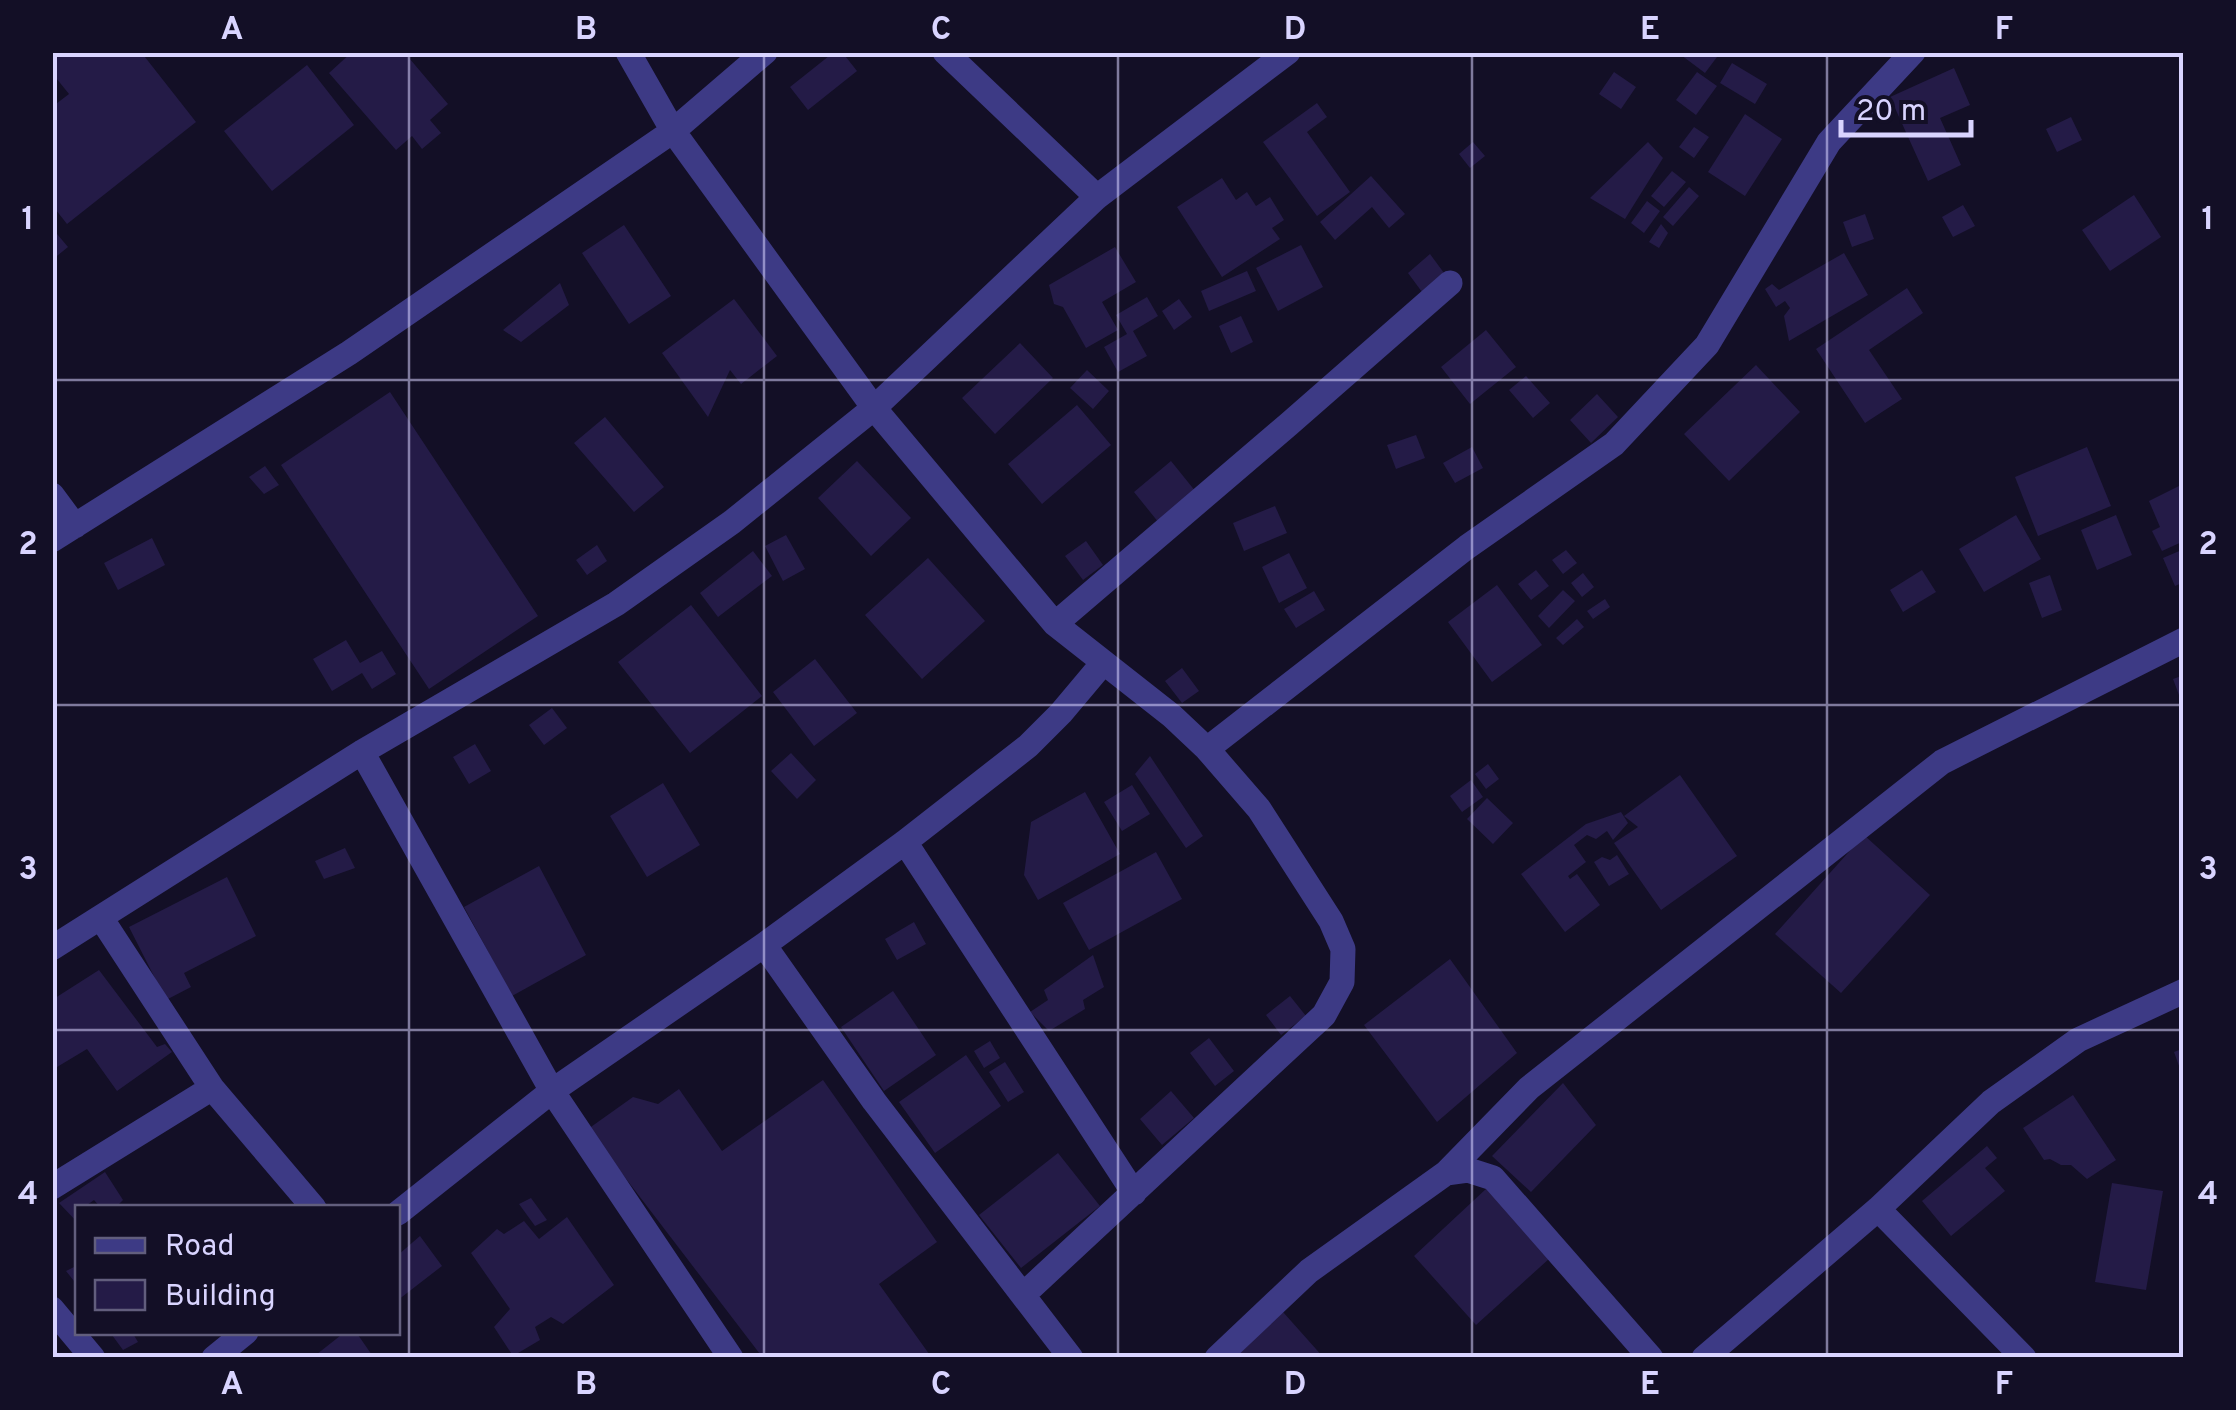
<svg xmlns="http://www.w3.org/2000/svg" width="2236" height="1410" viewBox="0 0 2236 1410" font-family="Overpass,sans-serif">
<rect width="100%" height="100%" fill="#130f26"/>
<!-- building -->
<path fill="#241b47" d="M 52,52 L 141,52 L 196,122 L 67,224 L 52,205 L 52,107 L 69,94 L 52,73 Z
M 352,52 L 404,52 L 448,104 L 430,120 L 441,133 L 422,149 L 412,136 L 396,150 L 329,73 Z
M 834,52 L 842,52 L 857,71 L 808,110 L 790,87 Z
M 1677,52 L 1711,52 L 1717,57 L 1705,73 Z
M 1732,63 L 1767,84 L 1755,104 L 1720,83 Z
M 307,65 L 354,125 L 272,191 L 224,131 Z
M 1954,68 L 1970,105 L 1940,118 L 1961,165 L 1928,181 L 1890,97 Z
M 1614,72 L 1636,87 L 1621,109 L 1599,94 Z
M 1697,72 L 1717,86 L 1696,115 L 1676,100 Z
M 1317,103 L 1327,117 L 1307,132 L 1350,192 L 1317,216 L 1263,142 Z
M 1745,114 L 1782,139 L 1745,196 L 1708,172 Z
M 2071,117 L 2082,140 L 2057,152 L 2046,129 Z
M 1694,127 L 1709,137 L 1694,158 L 1679,147 Z
M 1473,142 L 1485,156 L 1470,168 L 1459,154 Z
M 1648,142 L 1663,158 L 1625,219 L 1590,198 Z
M 1672,171 L 1686,182 L 1664,207 L 1651,196 Z
M 1371,176 L 1405,214 L 1389,228 L 1372,207 L 1335,240 L 1320,222 Z
M 1222,178 L 1236,200 L 1247,192 L 1256,206 L 1270,197 L 1284,220 L 1272,228 L 1280,239 L 1222,277 L 1177,207 Z
M 1689,187 L 1699,196 L 1673,226 L 1663,217 Z
M 2134,195 L 2161,237 L 2110,271 L 2082,230 Z
M 1647,201 L 1660,211 L 1644,233 L 1631,223 Z
M 1963,205 L 1975,226 L 1953,237 L 1942,217 Z
M 1865,214 L 1874,239 L 1852,247 L 1843,222 Z
M 1661,224 L 1668,233 L 1659,248 L 1649,242 Z
M 624,225 L 671,296 L 629,324 L 582,253 Z
M 52,228 L 68,247 L 52,260 Z
M 1301,245 L 1323,287 L 1278,311 L 1256,268 Z
M 1115,247 L 1136,282 L 1102,302 L 1118,330 L 1086,348 L 1063,307 L 1054,304 L 1049,285 Z
M 1844,253 L 1868,295 L 1789,341 L 1784,316 L 1790,308 L 1785,301 L 1776,307 L 1765,289 L 1772,284 L 1779,290 Z
M 1430,254 L 1444,273 L 1422,292 L 1408,273 Z
M 1247,271 L 1256,291 L 1209,311 L 1201,291 Z
M 560,283 L 569,305 L 521,342 L 503,330 Z
M 1907,288 L 1923,313 L 1869,350 L 1902,399 L 1865,423 L 1816,349 Z
M 1147,297 L 1158,316 L 1133,331 L 1147,356 L 1118,372 L 1104,347 L 1127,334 L 1116,315 Z
M 734,299 L 777,356 L 741,384 L 730,370 L 708,417 L 662,353 Z
M 1179,299 L 1192,317 L 1174,330 L 1162,311 Z
M 1241,316 L 1253,342 L 1231,353 L 1219,326 Z
M 1486,330 L 1516,367 L 1470,404 L 1441,367 Z
M 1020,343 L 1053,378 L 995,434 L 962,398 Z
M 1756,365 L 1800,412 L 1729,481 L 1684,434 Z
M 1087,370 L 1109,391 L 1093,409 L 1070,388 Z
M 1526,376 L 1550,403 L 1533,418 L 1509,390 Z
M 390,392 L 538,616 L 429,689 L 281,465 Z
M 1597,394 L 1618,417 L 1591,443 L 1570,420 Z
M 1077,405 L 1111,445 L 1042,504 L 1008,464 Z
M 605,417 L 664,487 L 634,512 L 574,443 Z
M 1416,435 L 1425,458 L 1396,469 L 1387,445 Z
M 1472,447 L 1483,468 L 1455,483 L 1443,463 Z
M 2087,447 L 2111,506 L 2038,536 L 2015,477 Z
M 857,461 L 911,518 L 871,556 L 818,498 Z
M 1171,461 L 1196,492 L 1159,523 L 1134,492 Z
M 265,466 L 279,485 L 264,494 L 249,477 Z
M 2181,485 L 2184,491 L 2184,541 L 2162,551 L 2152,531 L 2160,527 L 2149,501 Z
M 1275,506 L 1287,533 L 1244,551 L 1233,523 Z
M 2016,515 L 2041,559 L 1984,592 L 1959,549 Z
M 2116,515 L 2132,555 L 2097,570 L 2081,530 Z
M 786,535 L 805,569 L 783,581 L 765,546 Z
M 152,538 L 165,565 L 118,590 L 104,563 Z
M 1086,541 L 1103,565 L 1083,580 L 1065,556 Z
M 597,545 L 607,561 L 587,575 L 576,560 Z
M 2184,549 L 2184,582 L 2175,586 L 2163,558 Z
M 1566,550 L 1577,563 L 1563,574 L 1552,560 Z
M 753,551 L 772,576 L 718,617 L 700,593 Z
M 1289,553 L 1307,588 L 1279,603 L 1262,567 Z
M 928,558 L 985,621 L 922,679 L 865,615 Z
M 1536,570 L 1549,586 L 1531,600 L 1518,584 Z
M 1922,570 L 1936,592 L 1903,612 L 1890,590 Z
M 1583,573 L 1594,587 L 1582,597 L 1571,583 Z
M 2050,575 L 2062,610 L 2042,618 L 2029,583 Z
M 1497,585 L 1542,645 L 1492,682 L 1448,622 Z
M 1563,590 L 1575,601 L 1549,628 L 1538,616 Z
M 1314,591 L 1325,610 L 1296,628 L 1284,609 Z
M 1605,599 L 1610,607 L 1593,619 L 1587,611 Z
M 691,605 L 762,696 L 690,753 L 618,662 Z
M 1577,619 L 1584,627 L 1563,645 L 1556,638 Z
M 346,640 L 360,663 L 382,651 L 396,674 L 372,689 L 362,673 L 332,691 L 313,659 Z
M 815,659 L 857,713 L 814,746 L 773,692 Z
M 1182,668 L 1199,691 L 1182,703 L 1165,681 Z
M 2184,675 L 2184,694 L 2179,695 L 2173,679 Z
M 552,708 L 567,728 L 544,745 L 529,725 Z
M 475,744 L 491,771 L 469,784 L 453,757 Z
M 791,753 L 816,780 L 797,799 L 771,771 Z
M 1150,756 L 1203,836 L 1186,848 L 1135,774 Z
M 1488,764 L 1499,779 L 1486,789 L 1475,774 Z
M 1680,775 L 1737,856 L 1661,910 L 1614,843 L 1638,827 L 1624,816 Z
M 1471,780 L 1483,797 L 1462,812 L 1450,796 Z
M 663,783 L 700,845 L 647,877 L 610,816 Z
M 1132,785 L 1150,814 L 1122,831 L 1104,802 Z
M 1085,792 L 1120,854 L 1038,900 L 1024,875 L 1031,822 Z
M 1487,798 L 1513,823 L 1493,844 L 1467,819 Z
M 1621,812 L 1628,823 L 1613,840 L 1607,831 L 1596,839 L 1587,835 L 1574,845 L 1586,862 L 1568,876 L 1570,879 L 1577,874 L 1600,905 L 1565,932 L 1521,874 L 1586,824 Z
M 1864,835 L 1930,895 L 1841,993 L 1775,934 Z
M 345,848 L 355,868 L 324,879 L 315,861 Z
M 1156,852 L 1182,899 L 1089,950 L 1063,903 Z
M 1617,855 L 1629,874 L 1609,886 L 1594,862 L 1602,857 L 1610,860 Z
M 539,866 L 586,955 L 512,996 L 464,907 Z
M 227,877 L 256,936 L 184,973 L 191,987 L 166,1000 L 129,927 Z
M 914,922 L 926,944 L 897,960 L 885,939 Z
M 1093,955 L 1104,987 L 1083,1000 L 1085,1009 L 1049,1031 L 1030,1012 L 1048,1000 L 1044,990 Z
M 1450,959 L 1517,1053 L 1437,1122 L 1364,1025 Z
M 99,970 L 157,1047 L 165,1044 L 172,1052 L 117,1091 L 87,1049 L 52,1070 L 52,1000 Z
M 893,991 L 936,1055 L 884,1091 L 841,1027 Z
M 1290,996 L 1306,1016 L 1281,1035 L 1266,1015 Z
M 1209,1038 L 1234,1071 L 1215,1086 L 1190,1053 Z
M 990,1041 L 1000,1058 L 984,1068 L 974,1051 Z
M 2184,1048 L 2184,1077 L 2183,1077 L 2174,1052 Z
M 966,1055 L 1001,1106 L 935,1153 L 899,1102 Z
M 1005,1062 L 1024,1092 L 1008,1102 L 989,1072 Z
M 823,1080 L 937,1242 L 879,1284 L 932,1358 L 763,1358 L 588,1129 L 633,1097 L 658,1104 L 679,1089 L 722,1151 Z
M 1563,1083 L 1596,1125 L 1531,1192 L 1492,1156 Z
M 1171,1091 L 1194,1118 L 1162,1145 L 1140,1119 Z
M 2073,1095 L 2116,1160 L 2087,1179 L 2071,1165 L 2061,1165 L 2050,1159 L 2044,1160 L 2023,1128 Z
M 1987,1146 L 1997,1158 L 1985,1168 L 2005,1191 L 1951,1236 L 1922,1201 Z
M 1058,1153 L 1100,1206 L 1021,1268 L 979,1215 Z
M 105,1172 L 123,1200 L 115,1208 L 101,1208 L 94,1200 L 83,1208 L 78,1208 L 78,1223 L 59,1203 Z
M 2112,1183 L 2163,1191 L 2146,1290 L 2095,1282 Z
M 1487,1188 L 1550,1258 L 1476,1325 L 1414,1256 Z
M 531,1198 L 547,1220 L 535,1226 L 519,1204 Z
M 567,1217 L 614,1285 L 563,1324 L 551,1317 L 535,1327 L 540,1340 L 513,1356 L 494,1327 L 510,1309 L 471,1253 L 497,1229 L 504,1234 L 524,1221 L 539,1239 Z
M 420,1236 L 442,1266 L 398,1300 L 398,1255 Z
M 78,1265 L 78,1286 L 66,1271 Z
M 1283,1312 L 1324,1358 L 1233,1358 Z
M 116,1332 L 132,1332 L 138,1342 L 123,1350 L 112,1335 Z
M 345,1332 L 356,1332 L 374,1358 L 312,1358 Z"/>
<g fill="none" stroke-linecap="round" stroke-linejoin="round">
<!-- minor -->
<path stroke="#3d3a85" stroke-width="25" d="M 628,52 L 673,131 L 874,408 L 1055,624 L 1172,716 L 1207,749 L 1259,809 L 1331,921 L 1343,949 L 1342,982 L 1324,1015 L 1023,1295
M 945,52 L 1097,197
M 52,495 L 75,526
M 52,540 L 349,353 L 673,131 L 765,52
M 1055,624 L 1289,424 L 1450,283
M 1207,749 L 1467,547 L 1614,444 L 1707,345 L 1829,142 L 1913,52
M 362,752 L 552,1091 L 731,1358
M 905,842 L 1134,1193
M 101,918 L 212,1088 L 314,1208
M 764,945 L 874,1101 L 1071,1358
M 52,948 L 362,752 L 616,604 L 732,522 L 874,408 L 1097,197 L 1288,52
M 1446,1173 L 1529,1088 L 1942,762 L 2184,640
M 52,1187 L 212,1088
M 1878,1209 L 2024,1358
M 398,1213 L 552,1091 L 764,945 L 905,842 L 1028,746 L 1061,713 L 1103,663
M 52,1309 L 93,1358
M 214,1358 L 246,1332
M 1217,1358 L 1309,1271 L 1446,1173 L 1468,1170 L 1493,1178 L 1651,1358
M 1704,1358 L 1878,1209 L 1991,1102 L 2078,1040 L 2184,991"/>
</g>
<!-- grid -->
<path fill="none" stroke="#d9d4ff" stroke-width="2.5" stroke-opacity="0.55" d="M 409,52 L 409,1358M 764,52 L 764,1358M 1118,52 L 1118,1358M 1472,52 L 1472,1358M 1827,52 L 1827,1358M 52,380 L 2184,380M 52,705 L 2184,705M 52,1030 L 2184,1030"/>
<!-- border -->
<rect width="2236" height="1410" fill="none" stroke="#130f26" stroke-width="110"/>
<!-- legend -->
<rect x="75" y="1205" width="325" height="130" fill="#130f26" stroke="#625e7d" stroke-width="2.5"/>
<rect x="95" y="1238" width="50" height="15" fill="#3d3a85" stroke="#625e7d" stroke-width="2.5"/>
<text x="165" y="1255" font-size="30" fill="#d9d4ff">Road</text>
<rect x="95" y="1280" width="50" height="30" fill="#241b47" stroke="#625e7d" stroke-width="2.5"/>
<text x="165" y="1305" font-size="30" fill="#d9d4ff">Building</text>
<!-- scale -->
<path d="M1841 120v15h130v-15" fill="none" stroke="#d9d4ff" stroke-width="5"/>
<text x="1856" y="120" font-size="30" fill="#d9d4ff" stroke="#130f26" stroke-width="8" paint-order="stroke">20 m</text>
<rect x="55" y="55" width="2126" height="1300" fill="none" stroke="#d9d4ff" stroke-width="4"/>
<g font-size="32" text-anchor="middle" font-weight="bold" fill="#d9d4ff">
<text x="232" y="39">A</text>
<text x="586" y="39">B</text>
<text x="941" y="39">C</text>
<text x="1295" y="39">D</text>
<text x="1650" y="39">E</text>
<text x="2004" y="39">F</text>
<text x="28" y="229">1</text>
<text x="2208" y="229">1</text>
<text x="28" y="554">2</text>
<text x="2208" y="554">2</text>
<text x="28" y="879">3</text>
<text x="2208" y="879">3</text>
<text x="28" y="1204">4</text>
<text x="2208" y="1204">4</text>
<text x="232" y="1394">A</text>
<text x="586" y="1394">B</text>
<text x="941" y="1394">C</text>
<text x="1295" y="1394">D</text>
<text x="1650" y="1394">E</text>
<text x="2004" y="1394">F</text>
</g>
</svg>
